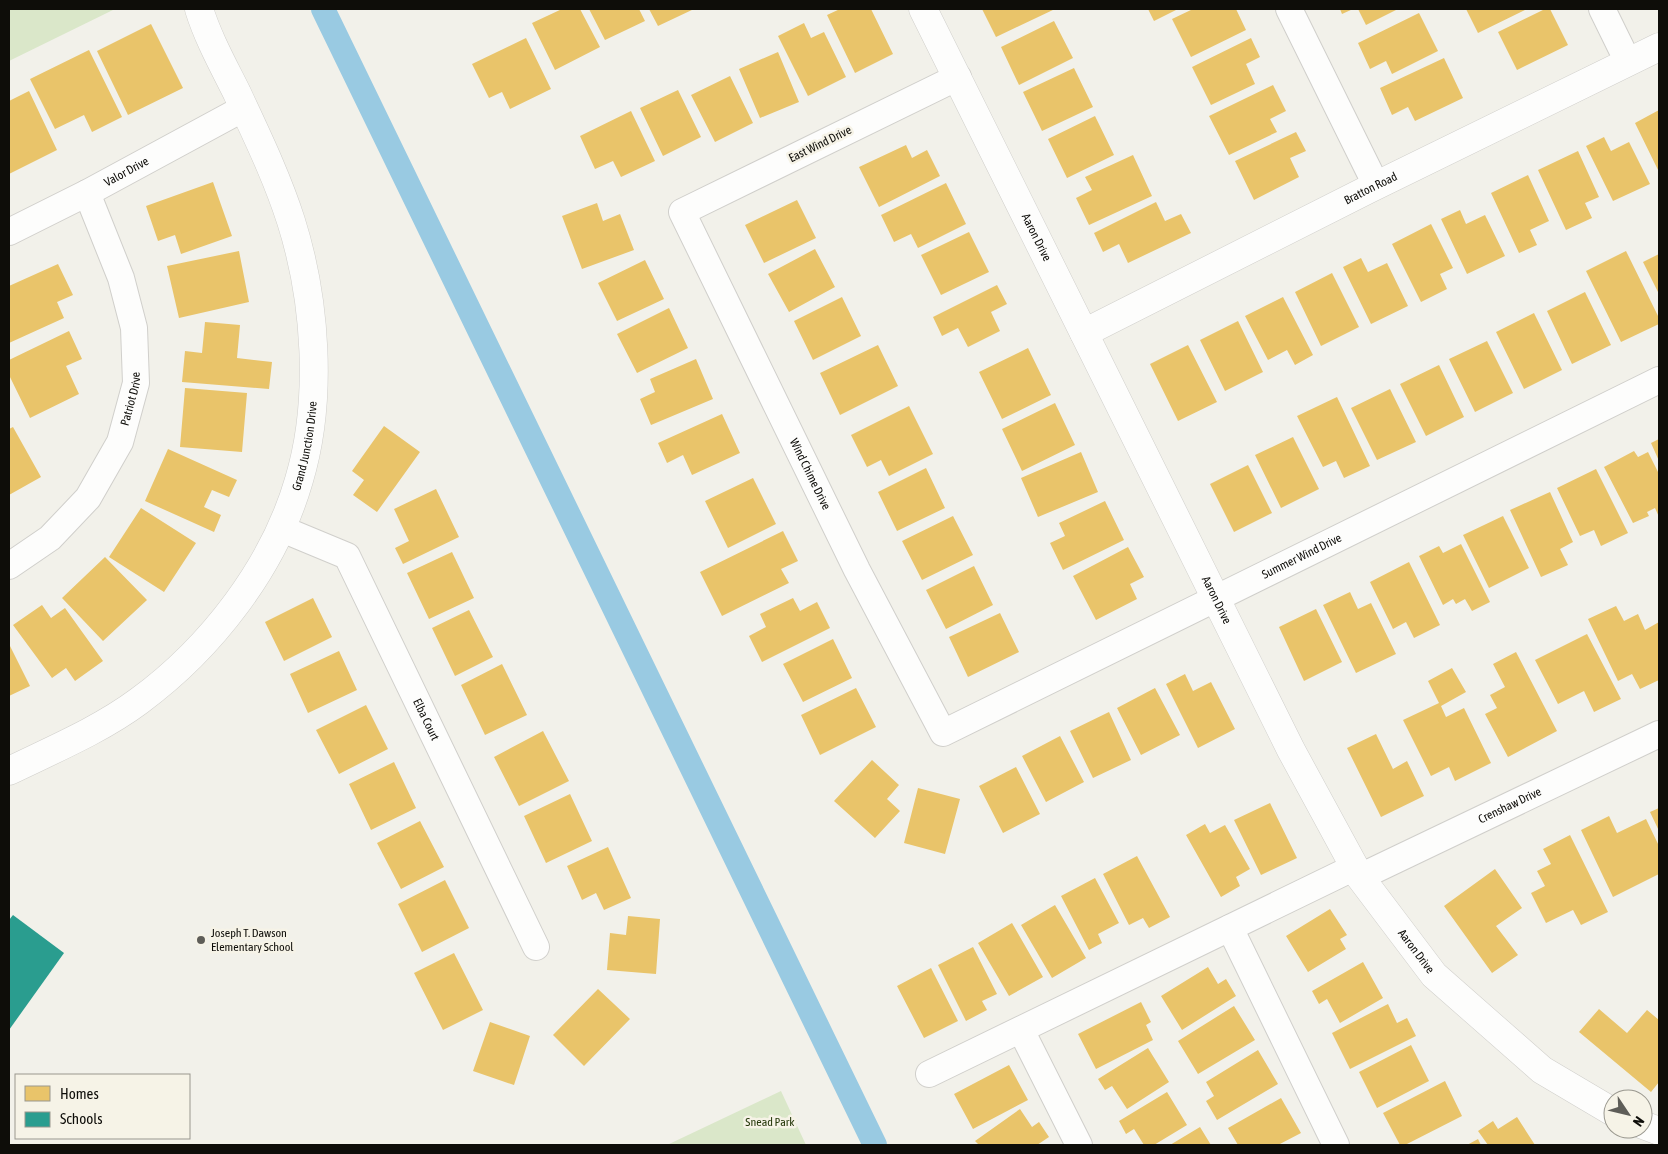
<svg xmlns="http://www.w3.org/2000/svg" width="1668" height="1154" viewBox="0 0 1668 1154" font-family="'Asap Condensed',sans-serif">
<rect width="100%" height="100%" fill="#f2f1ea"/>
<!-- green -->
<path fill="#dae7c9" d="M 9,9 L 115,9 L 9,61 Z
M 781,1091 L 806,1145 L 667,1145 Z"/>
<!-- homes -->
<path fill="#e9c46a" d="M 562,9 L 580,9 L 600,47 L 555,70 L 532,23 Z
M 589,9 L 639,9 L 645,21 L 605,40 Z
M 649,9 L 694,9 L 658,26 Z
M 840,9 L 871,9 L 893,54 L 855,73 L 827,15 Z
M 982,9 L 1055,9 L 996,37 Z
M 1148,9 L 1178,9 L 1154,21 Z
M 1193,9 L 1236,9 L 1246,30 L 1191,57 L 1172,19 Z
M 1340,9 L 1353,9 L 1342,14 Z
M 1358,9 L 1398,9 L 1366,25 Z
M 1466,9 L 1527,9 L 1478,33 Z
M 1545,9 L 1550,9 L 1568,45 L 1517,70 L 1498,32 Z
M 1419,13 L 1438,51 L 1392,74 L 1386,61 L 1370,69 L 1358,43 Z
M 1054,21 L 1073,58 L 1019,85 L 1001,47 Z
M 804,23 L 811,38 L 824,32 L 846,77 L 808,96 L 778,36 Z
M 151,24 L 183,88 L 128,115 L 97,51 Z
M 526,38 L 551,89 L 510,109 L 502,92 L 489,98 L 472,64 Z
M 1251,38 L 1260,57 L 1246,64 L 1255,84 L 1211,105 L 1192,67 Z
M 89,50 L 122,117 L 92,132 L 84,115 L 55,129 L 30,79 Z
M 778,52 L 799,102 L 760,118 L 739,69 Z
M 1444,58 L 1463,98 L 1415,121 L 1408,107 L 1392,115 L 1380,88 Z
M 1074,68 L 1093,107 L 1042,131 L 1023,92 Z
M 730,76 L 753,123 L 715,142 L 691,95 Z
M 1273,85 L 1286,111 L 1270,119 L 1277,132 L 1229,155 L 1209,116 Z
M 678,90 L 701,137 L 663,156 L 640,108 Z
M 29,91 L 57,150 L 9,174 L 9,101 Z
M 1659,110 L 1659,172 L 1635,123 Z
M 631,111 L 655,161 L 621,177 L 613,161 L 595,169 L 580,136 Z
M 1095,116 L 1114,155 L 1067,178 L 1048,139 Z
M 1296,132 L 1306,151 L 1290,158 L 1299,177 L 1254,200 L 1235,161 Z
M 1604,137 L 1611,151 L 1629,142 L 1650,184 L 1613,201 L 1586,146 Z
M 906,145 L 912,158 L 927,150 L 940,176 L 879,207 L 859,167 Z
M 1578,151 L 1599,197 L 1585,203 L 1592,218 L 1566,230 L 1538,170 Z
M 1133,155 L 1152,196 L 1089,225 L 1076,198 L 1092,190 L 1085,177 Z
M 1528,175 L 1549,221 L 1530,230 L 1537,245 L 1519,253 L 1491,193 Z
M 213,182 L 232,236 L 181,254 L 175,235 L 158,241 L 146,206 Z
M 946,183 L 966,224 L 918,248 L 911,234 L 894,242 L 881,215 Z
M 797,200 L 816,238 L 764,263 L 745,225 Z
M 1156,202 L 1165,221 L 1181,214 L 1191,233 L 1128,263 L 1119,244 L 1103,252 L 1094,233 Z
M 597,203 L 603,221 L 620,214 L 634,250 L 582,269 L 562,216 Z
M 1460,210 L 1466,224 L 1485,215 L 1505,256 L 1467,274 L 1441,219 Z
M 1431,224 L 1453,268 L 1440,274 L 1447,289 L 1421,302 L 1392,244 Z
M 969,232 L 989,272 L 941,295 L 921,255 Z
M 815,249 L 835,287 L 789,312 L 768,274 Z
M 239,251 L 249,302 L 179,318 L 167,266 Z
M 1626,251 L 1659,318 L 1659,324 L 1621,342 L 1586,271 Z
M 1659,254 L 1659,294 L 1643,262 Z
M 1361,258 L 1368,272 L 1387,263 L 1408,306 L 1371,324 L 1343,267 Z
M 645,260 L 664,299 L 617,321 L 598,283 Z
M 58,264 L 73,295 L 57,302 L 64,318 L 9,343 L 9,286 Z
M 1332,273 L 1359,327 L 1321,346 L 1295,292 Z
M 997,285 L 1007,304 L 991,312 L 1000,331 L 968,347 L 958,328 L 942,336 L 933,317 Z
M 1585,292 L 1611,345 L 1572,364 L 1547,311 Z
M 842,297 L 861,336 L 813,360 L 794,321 Z
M 1283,297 L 1313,355 L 1295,365 L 1287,350 L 1268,360 L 1245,316 Z
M 669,308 L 688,348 L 637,373 L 617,334 Z
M 1534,313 L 1562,370 L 1524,389 L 1496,332 Z
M 1238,321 L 1263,372 L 1225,391 L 1200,340 Z
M 205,322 L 240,325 L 237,358 L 272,362 L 269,389 L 182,382 L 185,351 L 202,353 Z
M 69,331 L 82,359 L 66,366 L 79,394 L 30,418 L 9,375 L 9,360 Z
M 1487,341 L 1513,393 L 1475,412 L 1449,359 Z
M 878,345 L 898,386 L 840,415 L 820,373 Z
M 1188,345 L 1217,402 L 1178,421 L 1150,364 Z
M 1028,348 L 1051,395 L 1002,419 L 979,372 Z
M 696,359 L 713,399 L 651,425 L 640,399 L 655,392 L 650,379 Z
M 1439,365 L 1464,417 L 1426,436 L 1400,384 Z
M 185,388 L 247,393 L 242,452 L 180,447 Z
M 1390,389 L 1416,442 L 1377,460 L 1351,408 Z
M 1337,397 L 1370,466 L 1344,478 L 1336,461 L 1323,467 L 1297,416 Z
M 1055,403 L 1075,445 L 1022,471 L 1002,429 Z
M 909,406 L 933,454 L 889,476 L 881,460 L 867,467 L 851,435 Z
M 722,414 L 740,453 L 692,475 L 683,455 L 667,463 L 658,443 Z
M 384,426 L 420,452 L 377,512 L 353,495 L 364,480 L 352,471 Z
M 13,427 L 41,477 L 9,495 L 9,429 Z
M 1293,437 L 1319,489 L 1281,508 L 1255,455 Z
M 1659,439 L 1659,461 L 1651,443 Z
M 168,449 L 237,480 L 229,497 L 212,490 L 204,507 L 221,515 L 214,532 L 145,501 Z
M 1634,451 L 1638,457 L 1648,452 L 1659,474 L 1659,517 L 1655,508 L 1647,512 L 1649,516 L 1633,523 L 1604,467 Z
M 1081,452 L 1098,492 L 1038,517 L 1021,478 Z
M 1248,465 L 1272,513 L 1234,532 L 1210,484 Z
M 926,468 L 945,508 L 897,531 L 878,492 Z
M 1596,469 L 1628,533 L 1601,546 L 1594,530 L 1580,536 L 1557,488 Z
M 753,478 L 776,524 L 728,548 L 705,501 Z
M 436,489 L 459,537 L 403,564 L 395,548 L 409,541 L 394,509 Z
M 1550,492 L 1573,542 L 1560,549 L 1568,565 L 1541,577 L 1510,510 Z
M 1105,501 L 1124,540 L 1063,570 L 1050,543 L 1065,536 L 1059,523 Z
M 141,508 L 196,543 L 164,592 L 109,557 Z
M 953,516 L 973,555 L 922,580 L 902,541 Z
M 1503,516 L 1529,568 L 1489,588 L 1463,535 Z
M 783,531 L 798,561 L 781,569 L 789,583 L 722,616 L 700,572 Z
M 1461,544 L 1490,602 L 1472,611 L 1465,599 L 1456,604 L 1453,599 L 1443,605 L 1419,556 L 1439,546 L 1443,553 Z
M 1128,547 L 1144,577 L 1130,584 L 1137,599 L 1096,620 L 1073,576 Z
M 452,552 L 474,598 L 429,619 L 407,573 Z
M 105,557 L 147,600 L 103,641 L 62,598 Z
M 1409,562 L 1440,625 L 1414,638 L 1406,622 L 1393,629 L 1370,582 Z
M 974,566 L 993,605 L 946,629 L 926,590 Z
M 1350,592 L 1358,609 L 1371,603 L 1396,654 L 1356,673 L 1323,605 Z
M 313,598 L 332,637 L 284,661 L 265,622 Z
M 793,598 L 800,611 L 817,602 L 830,628 L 762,662 L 749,636 L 766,627 L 760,614 Z
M 42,605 L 51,618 L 65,608 L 103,661 L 75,681 L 66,668 L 52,678 L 13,625 Z
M 1616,606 L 1624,621 L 1638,614 L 1645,630 L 1659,622 L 1659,680 L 1640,689 L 1632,674 L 1618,681 L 1588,619 Z
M 1316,609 L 1342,662 L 1304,681 L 1279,627 Z
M 469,610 L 493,657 L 455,676 L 432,628 Z
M 1000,613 L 1019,652 L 968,677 L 949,637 Z
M 1587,634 L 1621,699 L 1594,712 L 1584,691 L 1558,704 L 1535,660 Z
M 833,639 L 852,678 L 803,702 L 783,664 Z
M 9,644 L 30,686 L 9,696 Z
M 339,651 L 357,690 L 308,713 L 290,674 Z
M 1516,652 L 1557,731 L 1508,757 L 1485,714 L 1497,708 L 1490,695 L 1505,687 L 1493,664 Z
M 502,664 L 527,715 L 485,735 L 461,685 Z
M 1452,668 L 1466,692 L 1441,706 L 1446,717 L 1464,708 L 1491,763 L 1455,781 L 1449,767 L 1431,776 L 1403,720 L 1439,703 L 1428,681 Z
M 1185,674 L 1193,691 L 1211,682 L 1235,729 L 1198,748 L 1166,684 Z
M 856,688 L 876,727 L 820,755 L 801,715 Z
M 1155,688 L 1180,735 L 1141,755 L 1117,708 Z
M 366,705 L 388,749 L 339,774 L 316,730 Z
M 1109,712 L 1131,760 L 1093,778 L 1070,731 Z
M 543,731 L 569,781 L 519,806 L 494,757 Z
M 1376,734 L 1393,769 L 1407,761 L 1424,796 L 1381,817 L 1347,748 Z
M 1060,736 L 1084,782 L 1046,802 L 1022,756 Z
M 872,760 L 899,785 L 887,799 L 900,811 L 875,838 L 834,801 Z
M 394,762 L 416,808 L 371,830 L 349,784 Z
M 1016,767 L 1040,814 L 1003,833 L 979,786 Z
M 918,788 L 960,799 L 945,854 L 904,843 Z
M 570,794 L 592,841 L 546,863 L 524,816 Z
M 1270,803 L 1297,858 L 1261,875 L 1234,820 Z
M 1659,808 L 1659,831 L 1650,812 Z
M 1609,816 L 1617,833 L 1646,819 L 1659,846 L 1659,874 L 1613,897 L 1581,830 Z
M 420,821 L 444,867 L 401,889 L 377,843 Z
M 1205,824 L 1210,833 L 1225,825 L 1250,869 L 1236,877 L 1240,886 L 1221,897 L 1186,835 Z
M 1570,835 L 1608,912 L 1581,925 L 1573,910 L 1546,923 L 1531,893 L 1545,886 L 1537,871 L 1551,864 L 1543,849 Z
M 608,847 L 631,898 L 604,910 L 596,893 L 582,900 L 567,866 Z
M 1137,856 L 1170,917 L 1149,928 L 1143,918 L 1129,925 L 1103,874 Z
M 1495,869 L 1522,908 L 1496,926 L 1518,955 L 1492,973 L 1444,906 Z
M 1095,878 L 1119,923 L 1098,934 L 1102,943 L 1089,950 L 1061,896 Z
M 445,880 L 469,928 L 422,952 L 398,904 Z
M 1055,905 L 1086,958 L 1052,978 L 1021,925 Z
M 1330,909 L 1347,935 L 1340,939 L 1346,949 L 1308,972 L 1286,936 Z
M 628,916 L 660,919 L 656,974 L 607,970 L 610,933 L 626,935 Z
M 1012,923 L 1043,977 L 1009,996 L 978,943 Z
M 973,947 L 997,994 L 982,1001 L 987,1010 L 966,1021 L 938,965 Z
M 454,953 L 483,1010 L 443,1030 L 414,973 Z
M 1363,962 L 1383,998 L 1340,1023 L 1327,999 L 1319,1004 L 1312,991 Z
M 1208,967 L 1218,984 L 1226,979 L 1236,996 L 1182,1030 L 1161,996 Z
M 931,968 L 958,1021 L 924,1038 L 897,986 Z
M 598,989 L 630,1019 L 584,1066 L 553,1035 Z
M 1141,1002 L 1151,1022 L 1146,1025 L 1153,1040 L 1096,1069 L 1078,1034 Z
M 1388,1004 L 1397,1023 L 1407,1018 L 1416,1036 L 1350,1069 L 1332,1033 Z
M 1234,1006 L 1255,1040 L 1198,1074 L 1178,1041 Z
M 1599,1009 L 1627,1033 L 1647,1010 L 1659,1020 L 1659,1082 L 1651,1092 L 1579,1032 Z
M 490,1022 L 530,1036 L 514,1085 L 473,1071 Z
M 1411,1045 L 1429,1081 L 1377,1108 L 1359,1072 Z
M 1148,1048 L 1169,1082 L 1127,1109 L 1112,1086 L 1105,1090 L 1098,1079 Z
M 1258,1050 L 1278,1084 L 1217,1120 L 1206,1101 L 1214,1096 L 1206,1082 Z
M 1009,1065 L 1028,1100 L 973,1129 L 954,1094 Z
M 1445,1081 L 1462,1116 L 1405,1145 L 1400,1145 L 1383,1113 Z
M 1167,1092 L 1187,1125 L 1154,1145 L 1144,1145 L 1134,1129 L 1126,1134 L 1119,1121 Z
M 1281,1098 L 1301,1133 L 1278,1145 L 1238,1145 L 1228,1128 Z
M 1020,1109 L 1032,1127 L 1039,1122 L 1049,1137 L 1037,1145 L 979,1145 L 975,1141 Z
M 1517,1117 L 1535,1145 L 1488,1145 L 1478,1131 L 1493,1121 L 1498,1129 Z
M 1200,1127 L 1211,1145 L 1170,1145 Z
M 1478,1139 L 1481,1145 L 1467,1145 Z"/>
<!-- schools -->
<path fill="#2a9d8f" d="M 13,915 L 64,953 L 9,1030 L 9,920 Z"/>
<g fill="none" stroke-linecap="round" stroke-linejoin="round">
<!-- canal -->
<path stroke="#99cae2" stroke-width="24" d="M 323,9 L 875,1145"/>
<defs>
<g id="minor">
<path d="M 1289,9 L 1376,185"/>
<path d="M 1602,9 L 1628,62"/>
<path id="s1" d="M 958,77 L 682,212 L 857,570 L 943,733 L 1659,380"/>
<path id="s2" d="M 9,232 L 87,193 L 244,108"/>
<path id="s3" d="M 282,529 L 347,556 L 536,947"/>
<path id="s4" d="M 9,566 L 50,538 L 88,498 L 120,442 L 136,383 L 134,328 L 121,278 L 87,193"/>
<path id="s5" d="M 1360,877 L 1659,734"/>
<path d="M 1230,928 L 1336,1145"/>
<path d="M 1021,1030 L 1079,1145"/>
<path d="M 929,1074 L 1355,867"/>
</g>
<g id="tertiary">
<path id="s6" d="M 923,9 L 1291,750 L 1360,877 L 1434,975 L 1542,1070 L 1613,1112"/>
<path id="s7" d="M 1084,333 L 1369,189 L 1659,47"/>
<path id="s8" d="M 9,771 C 52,750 100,730 139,701 C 211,648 274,567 299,480 C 323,400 316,300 291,221 C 277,177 256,134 237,93 C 223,65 208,38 199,9"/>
<path d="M 1643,1125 L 1659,1131"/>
</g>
</defs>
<!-- minor casing -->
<use href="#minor" stroke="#d0cfcb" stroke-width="28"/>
<!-- tertiary casing -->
<use href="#tertiary" stroke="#d0cfcb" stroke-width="29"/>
<!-- minor -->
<use href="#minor" stroke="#fdfdfc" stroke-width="26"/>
<!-- tertiary -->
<use href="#tertiary" stroke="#fdfdfc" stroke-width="28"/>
</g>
<!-- markers -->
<circle fill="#5e5d58" stroke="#f6f3e7" stroke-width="2" cx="201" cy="940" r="5"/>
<g text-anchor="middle" stroke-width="5" stroke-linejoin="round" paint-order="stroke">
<!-- street labels -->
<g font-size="12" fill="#0e0d09" stroke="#f6f3e7">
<text transform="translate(820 144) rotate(-26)" y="4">East Wind Drive</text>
<text dy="4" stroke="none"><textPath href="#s2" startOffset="132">Valor Drive</textPath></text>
<text dy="4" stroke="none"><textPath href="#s7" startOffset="321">Bratton Road</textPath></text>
<text dy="4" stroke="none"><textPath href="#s6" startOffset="255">Aaron Drive</textPath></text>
<text dy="4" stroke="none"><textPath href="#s4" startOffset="214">Patriot Drive</textPath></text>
<text dy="4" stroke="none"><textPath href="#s8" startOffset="460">Grand Junction Drive</textPath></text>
<text dy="4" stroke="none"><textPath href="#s1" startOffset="599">Wind Chime Drive</textPath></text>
<text dy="4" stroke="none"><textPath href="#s1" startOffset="1290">Summer Wind Drive</textPath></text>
<text dy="4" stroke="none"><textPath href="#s6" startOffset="660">Aaron Drive</textPath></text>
<text dy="4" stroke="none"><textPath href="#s3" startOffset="252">Elba Court</textPath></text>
<text dy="4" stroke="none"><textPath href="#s5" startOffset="166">Crenshaw Drive</textPath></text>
<text dy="4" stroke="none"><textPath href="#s6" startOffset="1065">Aaron Drive</textPath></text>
</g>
<!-- poi labels -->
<g font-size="12" fill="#0e0d09" stroke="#f6f3e7" text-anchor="start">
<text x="211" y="937">Joseph T. Dawson<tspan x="211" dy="14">Elementary School</tspan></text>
</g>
<!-- park labels -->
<g font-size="12" fill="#27390c" stroke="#f6f3e7">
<text x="770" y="1126">Snead Park</text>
</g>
</g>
<!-- border -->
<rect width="1668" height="1154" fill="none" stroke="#0e0d09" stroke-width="20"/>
<!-- legend -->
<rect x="15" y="1074" width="175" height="65" fill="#f6f3e7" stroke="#99978e"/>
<rect x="25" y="1086" width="25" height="15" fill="#e9c46a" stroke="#99978e"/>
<text x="60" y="1099" font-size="15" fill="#0e0d09">Homes</text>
<rect x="25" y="1112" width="25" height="15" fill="#2a9d8f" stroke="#99978e"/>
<text x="60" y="1124" font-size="15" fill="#0e0d09">Schools</text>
<!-- north arrow -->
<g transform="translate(1628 1114) rotate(125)"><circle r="24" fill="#f6f3e7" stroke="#99978e"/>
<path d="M0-4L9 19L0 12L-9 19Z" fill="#5e5d58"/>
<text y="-8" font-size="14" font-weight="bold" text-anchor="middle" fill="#0e0d09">N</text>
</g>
</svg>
